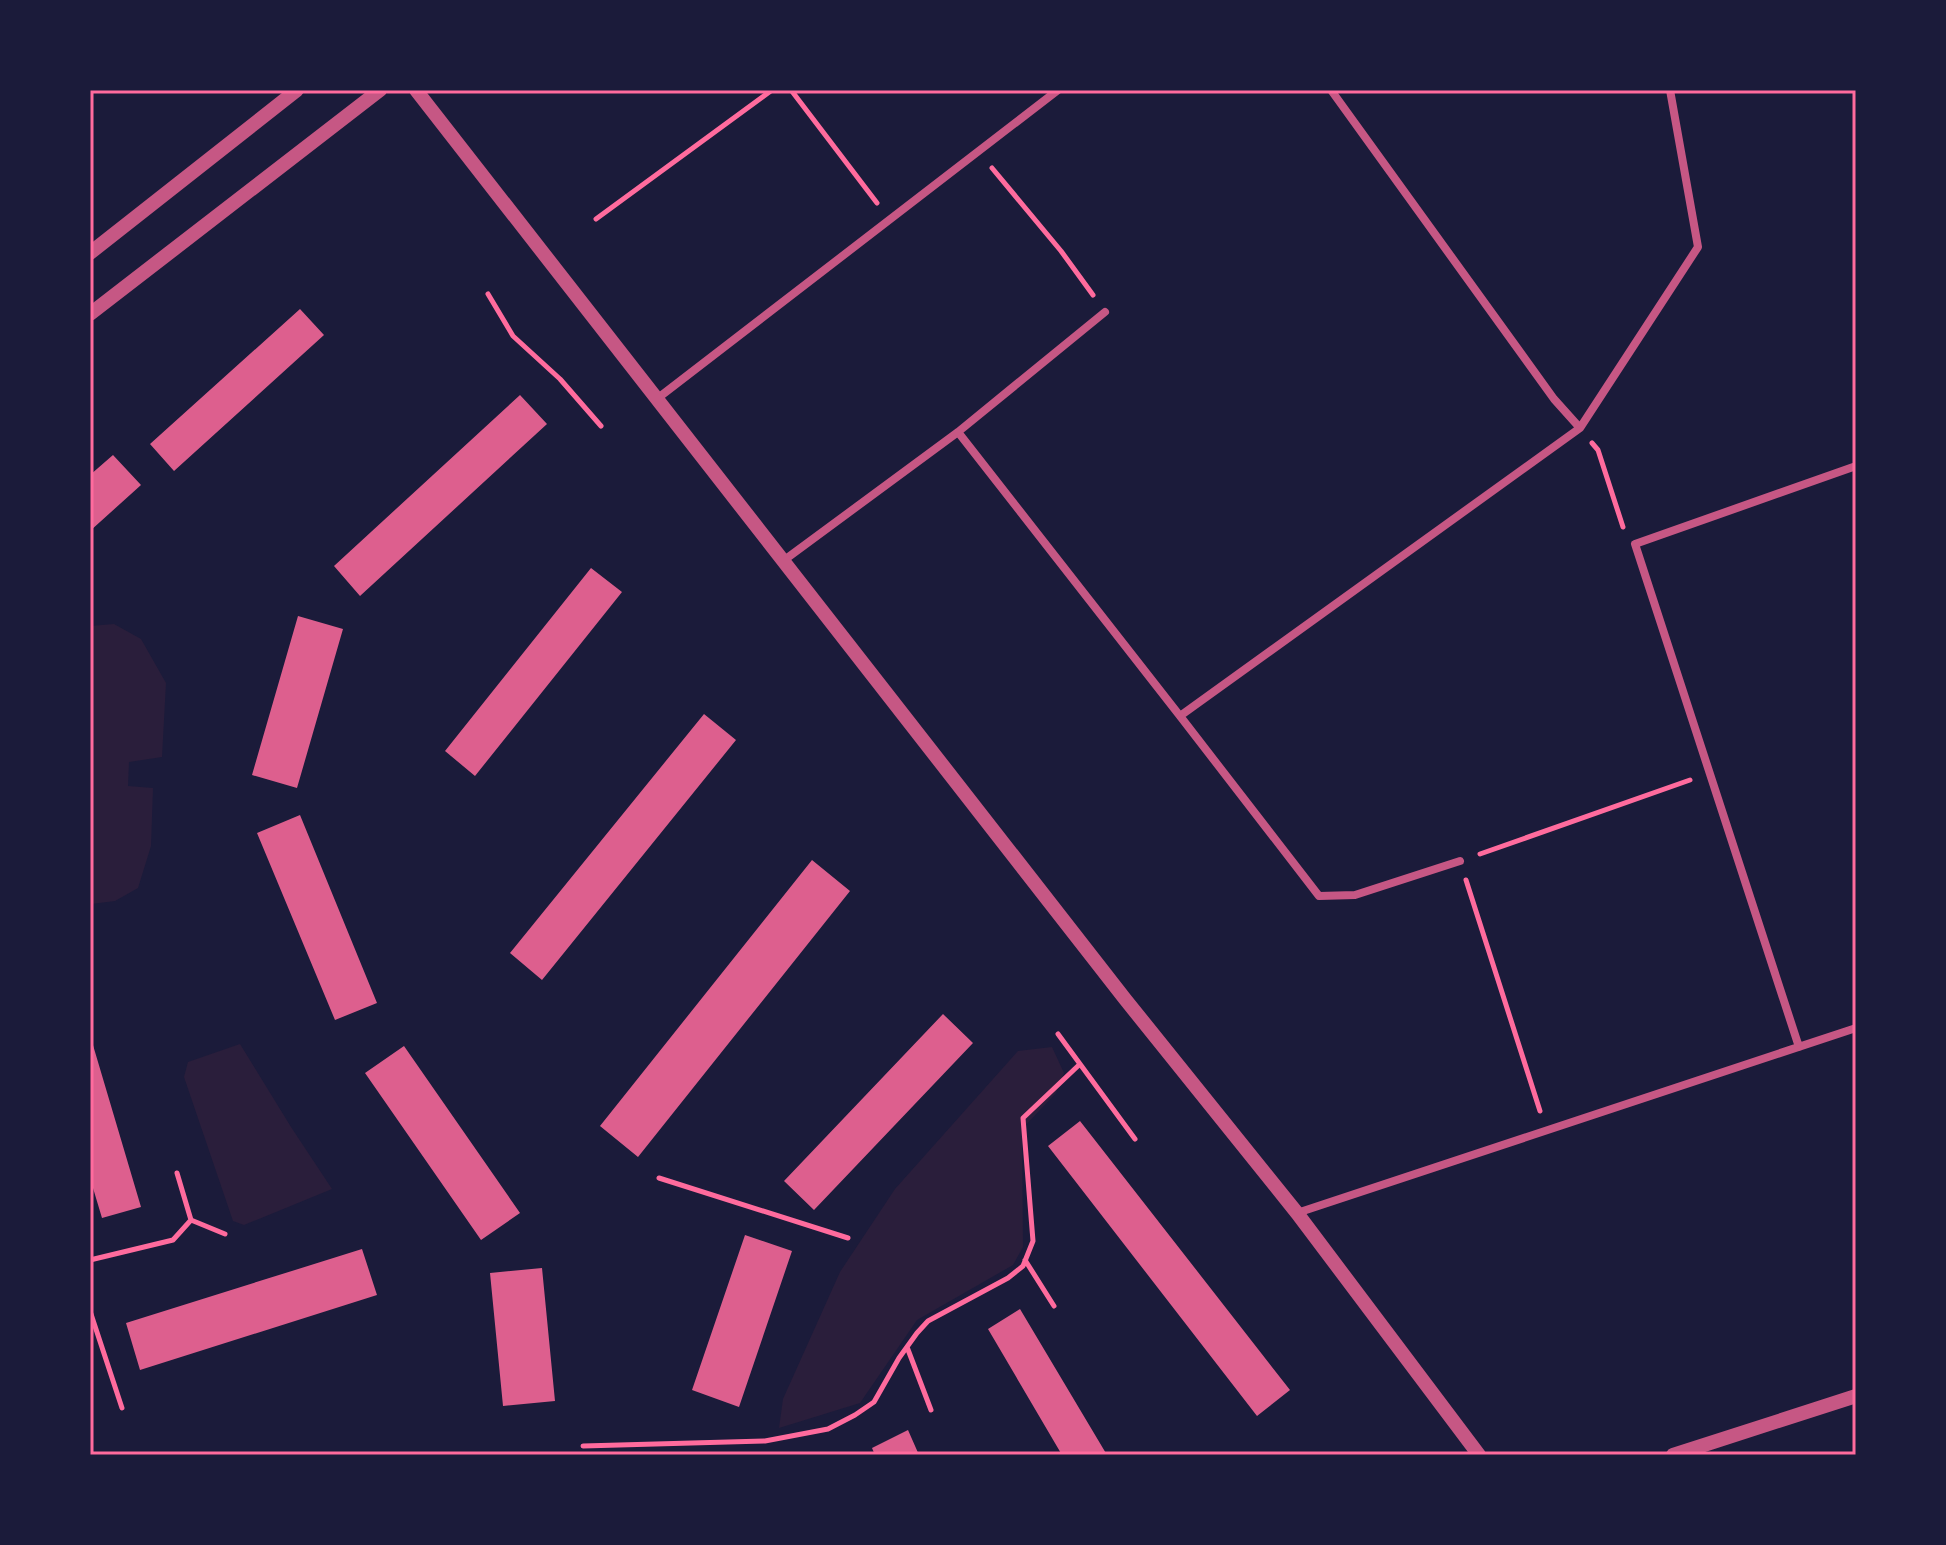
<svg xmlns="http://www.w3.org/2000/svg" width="1946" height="1545" viewBox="0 0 1946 1545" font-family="'Noto Sans',sans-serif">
<rect width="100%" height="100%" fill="#1b1b3a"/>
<!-- green -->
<path fill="#2a1e3b" d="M 114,624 L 141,639 L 166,683 L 162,757 L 129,762 L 128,786 L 153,788 L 151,846 L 138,888 L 115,901 L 91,904 L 90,626 Z
M 240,1044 L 291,1127 L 332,1189 L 244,1225 L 233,1221 L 184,1077 L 188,1062 Z
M 1052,1047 L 1064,1073 L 1056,1093 L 1022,1129 L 1023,1247 L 1013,1265 L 917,1320 L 860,1403 L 779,1428 L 783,1399 L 840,1272 L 895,1189 L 1018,1051 Z"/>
<!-- building -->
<path fill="#dd5f8e" d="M 300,309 L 324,335 L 174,471 L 150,444 Z
M 520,395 L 547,424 L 360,596 L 334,566 Z
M 113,455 L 141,485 L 90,531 L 90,475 Z
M 591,568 L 622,592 L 475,776 L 445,751 Z
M 298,616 L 343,629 L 297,788 L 252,775 Z
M 704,714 L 736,740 L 542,980 L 510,953 Z
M 300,815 L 377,1003 L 335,1020 L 257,833 Z
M 812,860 L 850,891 L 638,1157 L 600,1126 Z
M 943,1014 L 973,1043 L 814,1210 L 784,1181 Z
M 90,1035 L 141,1207 L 102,1218 L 90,1178 Z
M 404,1046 L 520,1213 L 481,1240 L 365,1073 Z
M 1080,1121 L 1290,1390 L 1257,1416 L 1048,1146 Z
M 745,1235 L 792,1251 L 739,1407 L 692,1390 Z
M 362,1249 L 377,1295 L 140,1370 L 126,1323 Z
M 542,1268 L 555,1401 L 503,1406 L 490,1273 Z
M 1020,1309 L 1107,1455 L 1062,1455 L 988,1329 Z
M 908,1430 L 919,1455 L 875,1455 L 872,1448 Z"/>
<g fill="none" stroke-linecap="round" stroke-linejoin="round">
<!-- path -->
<path stroke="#ff6b9d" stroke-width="5" d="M 791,90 L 877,203
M 992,168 L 1061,251 L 1093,295
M 596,219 L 772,90
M 488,294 L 513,336 L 560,379 L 601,426
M 1592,443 L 1598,450 L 1623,527
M 1480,854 L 1690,780
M 1466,880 L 1540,1111
M 1058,1034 L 1135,1139
M 659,1178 L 848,1238
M 191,1220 L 225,1234
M 90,1260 L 173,1240 L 191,1220 L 177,1173
M 1025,1260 L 1054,1306
M 90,1311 L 122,1408
M 907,1347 L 931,1410
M 583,1446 L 765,1441 L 828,1429 L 855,1415 L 874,1402 L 899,1358 L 917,1333 L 928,1321 L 1008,1278 L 1023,1266 L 1033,1241 L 1023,1118 L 1080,1064"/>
<!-- minor -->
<path stroke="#c65784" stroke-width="8" d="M 1331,90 L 1554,399 L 1580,428
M 658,398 L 1058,90
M 958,432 L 1180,716 L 1319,896 L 1355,895 L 1460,861
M 783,561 L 958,432 L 1105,312
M 1180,716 L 1580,428 L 1698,247 L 1670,90
M 1799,1047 L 1635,544 L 1856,466
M 1297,1213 L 1856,1028"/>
<!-- tertiary -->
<path stroke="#c65784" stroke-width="14" d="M 416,90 L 1125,999 L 1297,1213 L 1479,1455
M 90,253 L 297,90
M 90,314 L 380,90
M 1673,1455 L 1856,1396"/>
</g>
<!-- border -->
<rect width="1946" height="1545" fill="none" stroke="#1b1b3a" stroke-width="184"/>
<rect x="92" y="92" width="1762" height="1361" fill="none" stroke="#ff6b9d" stroke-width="3"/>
</svg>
